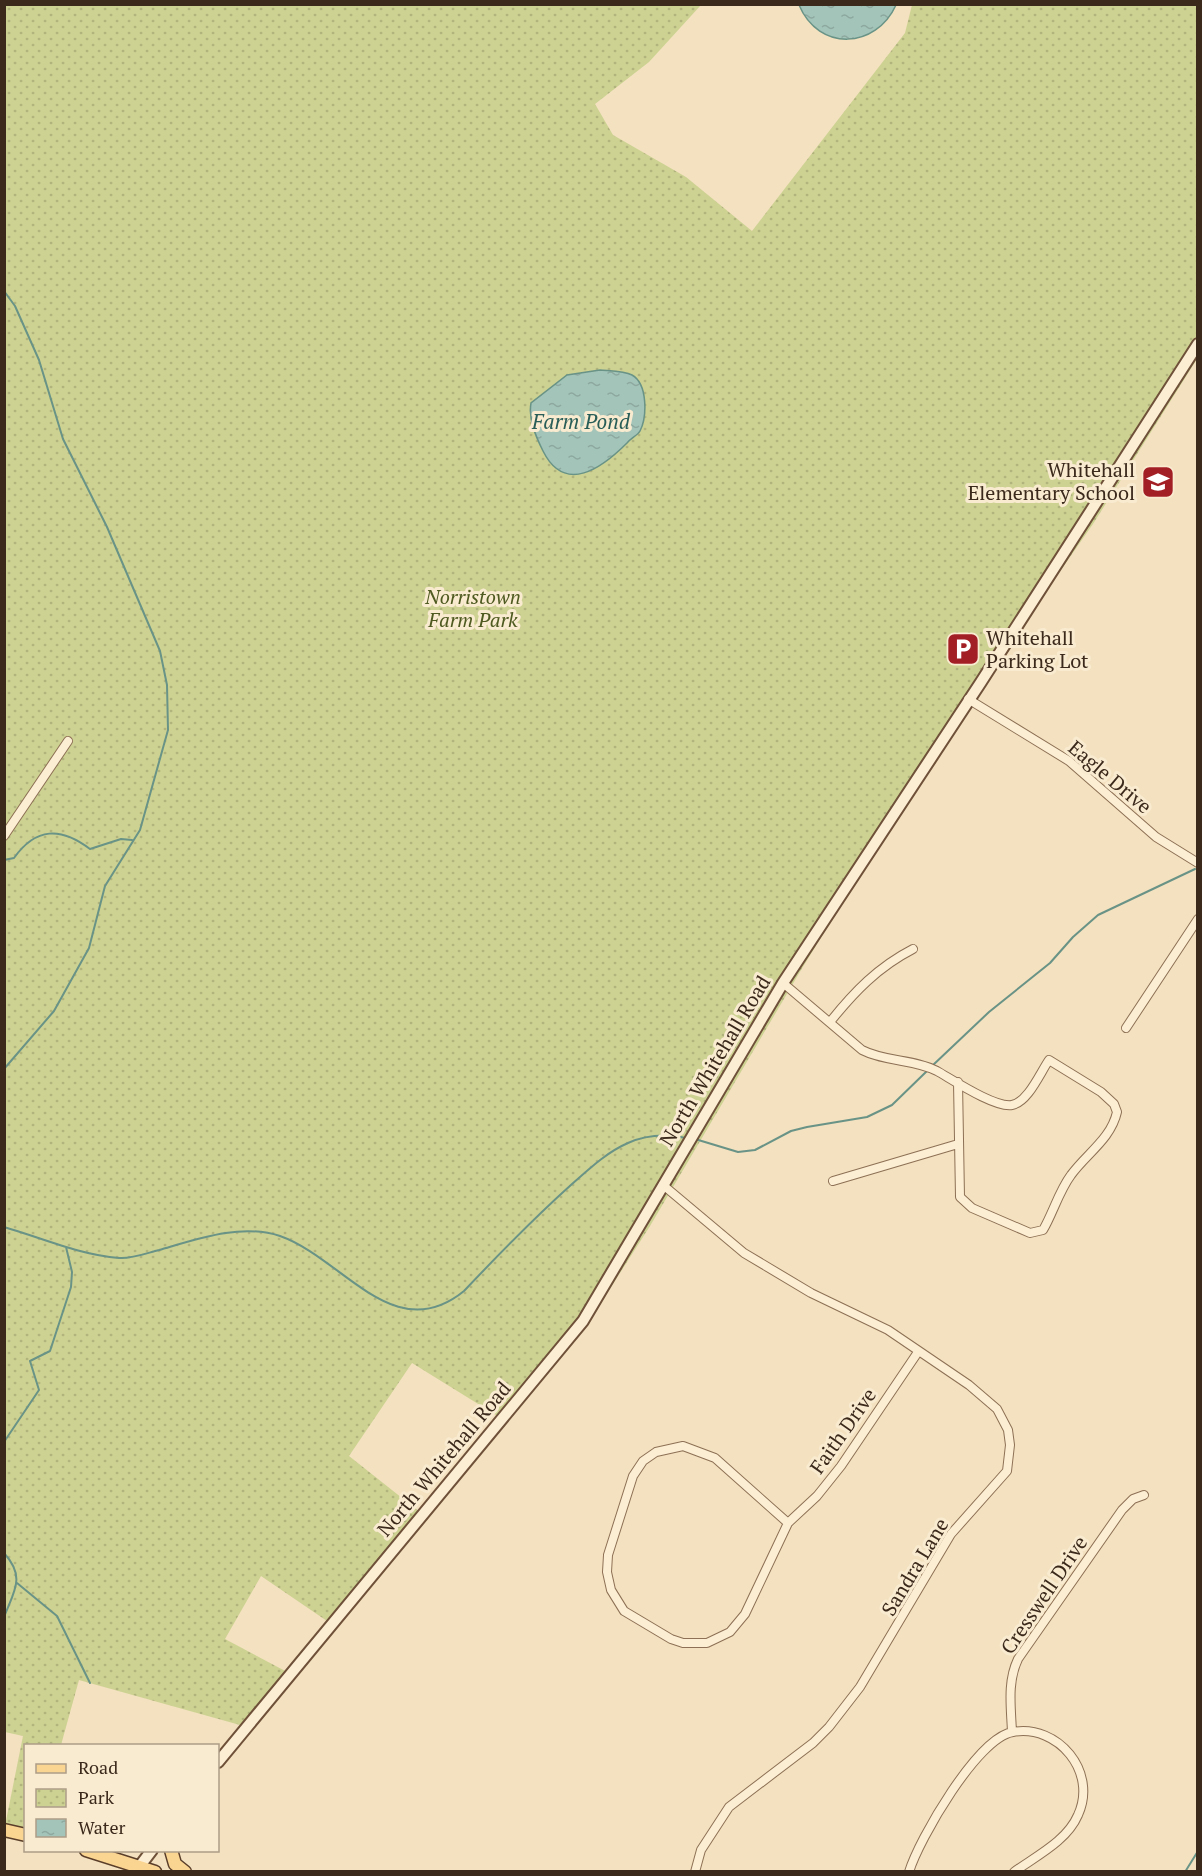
<svg xmlns="http://www.w3.org/2000/svg" width="1202" height="1876" viewBox="0 0 1202 1876" font-family="'PT Serif',serif">
<defs>
<pattern id="park-dots" width="8" height="8" patternUnits="userSpaceOnUse" patternTransform="scale(1.5)"><rect width="8" height="8" fill="#cdd292"/><path d="M2 2h.1M6 6h.1" fill="none" stroke="#b1b47d" stroke-width="1.8" stroke-linecap="round"/></pattern>
<pattern id="water-ripples" width="26" height="14" patternUnits="userSpaceOnUse" patternTransform="scale(1.5)"><rect width="26" height="14" fill="#a3c4b9"/><path d="M2 4q2-2 4 0t4 0M15 11q2-2 4 0t4 0" fill="none" stroke="#8da89e"/></pattern>
</defs>
<rect width="100%" height="100%" fill="#f3e1bf"/>
<!-- park -->
<path fill="url(#park-dots)" d="M 5,5 L 701,5 L 649,62 L 595,104 L 613,135 L 686,177 L 752,231 L 905,33 L 912,5 L 1197,5 L 1197,359 L 1093,524 L 992,669 L 889,827 L 801,970 L 650,1226 L 597,1309 L 504,1420 L 412,1363 L 349,1456 L 426,1517 L 327,1621 L 261,1576 L 225,1639 L 289,1673 L 240,1725 L 79,1680 L 61,1745 L 26,1746 L 25,1836 L 5,1826 L 23,1736 L 5,1732 Z"/>
<!-- water -->
<path fill="url(#water-ripples)" stroke="#699386" stroke-width="1.5" d="M 799,5 L 896,5 C 876,49 819,52 799,5 Z
M 600,370 C 610,371 624,371 632,375 C 648,384 647,417 640,431 C 638,435 631,438 627,443 C 602,468 565,495 543,451 C 536,437 528,419 531,403 L 567,375 Z"/>
<g fill="none" stroke-linecap="round" stroke-linejoin="round">
<!-- stream -->
<path stroke="#699386" stroke-width="2" d="M 4,291 L 15,306 L 39,360 L 63,439 L 107,527 L 160,651 L 167,685 L 168,730 L 140,830 L 105,886 L 89,948 L 54,1011 L 4,1069
M 4,860 L 14,858 C 36,827 61,827 90,849 L 121,839 L 132,840
M 932,1066 L 989,1012 L 1050,963 L 1073,937 L 1098,915 L 1195,869
M 695,1139 L 738,1152 L 755,1150 L 791,1131 L 807,1127 L 867,1117 L 892,1105 L 928,1070
M 4,1227 C 42,1238 80,1255 119,1258 C 132,1259 147,1253 159,1250 C 197,1239 241,1223 280,1236 C 343,1258 394,1348 464,1291 C 499,1254 534,1218 572,1184 C 589,1169 607,1152 628,1143 C 646,1135 667,1134 686,1138
M 4,1442 L 39,1390 L 30,1361 L 50,1351 L 71,1287 L 72,1272 L 66,1247
M 4,1553 C 26,1577 14,1591 4,1617
M 17,1583 L 57,1616 L 90,1683
M 1185,1872 L 1198,1851"/>
<defs>
<path id="street" d="M 968,699 L 1069,761 L 1156,837 L 1198,863
M 4,836 L 68,741
M 783,983 L 862,1050 C 885,1062 914,1059 937,1071 C 953,1080 995,1108 1012,1105 C 1028,1102 1040,1073 1049,1060 L 1101,1092 L 1114,1104 L 1117,1112 C 1111,1139 1086,1154 1071,1175 C 1059,1191 1053,1213 1043,1230 L 1030,1233 L 972,1208 L 960,1197 L 958,1082
M 830,1022 C 854,992 878,967 913,949
M 1126,1028 L 1198,919
M 833,1181 L 958,1144
M 663,1185 L 744,1253 L 811,1293 L 888,1330 L 969,1385 L 997,1409 L 1008,1430 L 1010,1445 L 1007,1471 L 951,1534 L 860,1687 L 829,1727 L 813,1743 L 729,1807 L 701,1850 L 695,1872
M 788,1523 L 715,1458 L 683,1446 L 656,1452 L 643,1461 L 633,1476 L 608,1555 L 607,1572 L 611,1590 L 624,1611 L 671,1639 L 683,1643 L 707,1643 L 730,1632 L 745,1614 L 788,1523 L 817,1496 L 841,1466 L 918,1352
M 1012,1732 C 1011,1707 1007,1682 1018,1659 L 1122,1510 L 1133,1499 L 1144,1495
M 909,1872 C 919,1839 978,1737 1013,1732 C 1058,1724 1098,1772 1078,1815 C 1067,1841 1036,1856 1014,1872"/>
<path id="secondary" d="M 218,1762 L 583,1321 L 783,983 L 981,682 L 1198,344
M 136,1871 L 152,1850"/>
<path id="primary" d="M 4,1830 L 26,1835
M 86,1850 L 155,1872
M 171,1850 L 175,1864 L 185,1872"/>
</defs>
<!-- street casing -->
<use href="#street" stroke="#8d7055" stroke-width="10"/>
<!-- secondary casing -->
<use href="#secondary" stroke="#6f5139" stroke-width="14"/>
<!-- primary casing -->
<use href="#primary" stroke="#5b3e2a" stroke-width="15"/>
<!-- street -->
<use href="#street" stroke="#fceed3" stroke-width="8"/>
<!-- secondary -->
<use href="#secondary" stroke="#fceed3" stroke-width="10"/>
<!-- primary -->
<use href="#primary" stroke="#fad592" stroke-width="12"/>
</g>
<!-- icons -->
<defs>
<symbol id="school-square" viewBox="-11 -11 22 22"><rect x="-9" y="-9" width="18" height="18" rx="4" fill="#a31f26" stroke="#f9ebd0"/><path d="M0-5L7-2L0 1L-7-2ZM-4 1L0 2.5L4 1V4Q0 6-4 4Z" fill="#fff"/></symbol>
<symbol id="parking-square" viewBox="-11 -11 22 22"><rect x="-9" y="-9" width="18" height="18" rx="4" fill="#a31f26" stroke="#f9ebd0"/><path d="M-3.5-5.5H1a3.5 3.5 0 0 1 0 7H-1V5.5H-3.5ZM-1-3.4V-.6H.8a1.4 1.4 0 0 0 0-2.8Z" fill="#fff"/></symbol>
</defs>
<g fill-rule="evenodd">
<use href="#school-square" x="1139" y="463" width="38" height="38"/>
<use href="#parking-square" x="944" y="630" width="38" height="38"/>
</g>
<g text-anchor="middle" stroke-width="6" stroke-linejoin="round" paint-order="stroke">
<!-- poi labels -->
<g font-size="20" fill="#3b291b" stroke="#f9ebd0" text-anchor="end">
<text x="1135" y="477">Whitehall<tspan x="1135" dy="23">Elementary School</tspan></text>
<text x="986" y="645" text-anchor="start">Whitehall<tspan x="986" dy="23">Parking Lot</tspan></text>
</g>
<!-- park labels -->
<g font-size="20" font-style="italic" fill="#4e5a20" stroke="#f9ebd0">
<text x="473" y="604">Norristown<tspan x="473" dy="23">Farm Park</tspan></text>
</g>
<!-- street labels -->
<g font-size="20" fill="#3b291b" stroke="#f9ebd0">
<text transform="translate(1110 777) rotate(40)" y="7">Eagle Drive</text>
<text transform="translate(715 1061) rotate(-59)" y="7">North Whitehall Road</text>
<text transform="translate(843 1431) rotate(-55)" y="7">Faith Drive</text>
<text transform="translate(444 1459) rotate(-50)" y="7">North Whitehall Road</text>
<text transform="translate(915 1567) rotate(-59)" y="7">Sandra Lane</text>
<text transform="translate(1044 1595) rotate(-56)" y="7">Cresswell Drive</text>
</g>
<!-- water labels -->
<g font-size="21" font-style="italic" fill="#295d57" stroke="#f9ebd0">
<text x="581" y="429">Farm Pond</text>
</g>
</g>
<!-- border -->
<rect width="1202" height="1876" fill="none" stroke="#3b291b" stroke-width="12"/>
<!-- legend -->
<rect x="24" y="1744" width="195" height="108" fill="#f9ebd0" stroke="#ad9d88" stroke-width="1.5"/>
<rect x="36" y="1764" width="30" height="9" fill="#fad592" stroke="#ad9d88" stroke-width="1.5"/>
<text x="78" y="1774" font-size="18" fill="#3b291b">Road</text>
<rect x="36" y="1789" width="30" height="18" fill="url(#park-dots)" stroke="#ad9d88" stroke-width="1.5"/>
<text x="78" y="1804" font-size="18" fill="#3b291b">Park</text>
<rect x="36" y="1819" width="30" height="18" fill="url(#water-ripples)" stroke="#ad9d88" stroke-width="1.5"/>
<text x="78" y="1834" font-size="18" fill="#3b291b">Water</text>
</svg>
